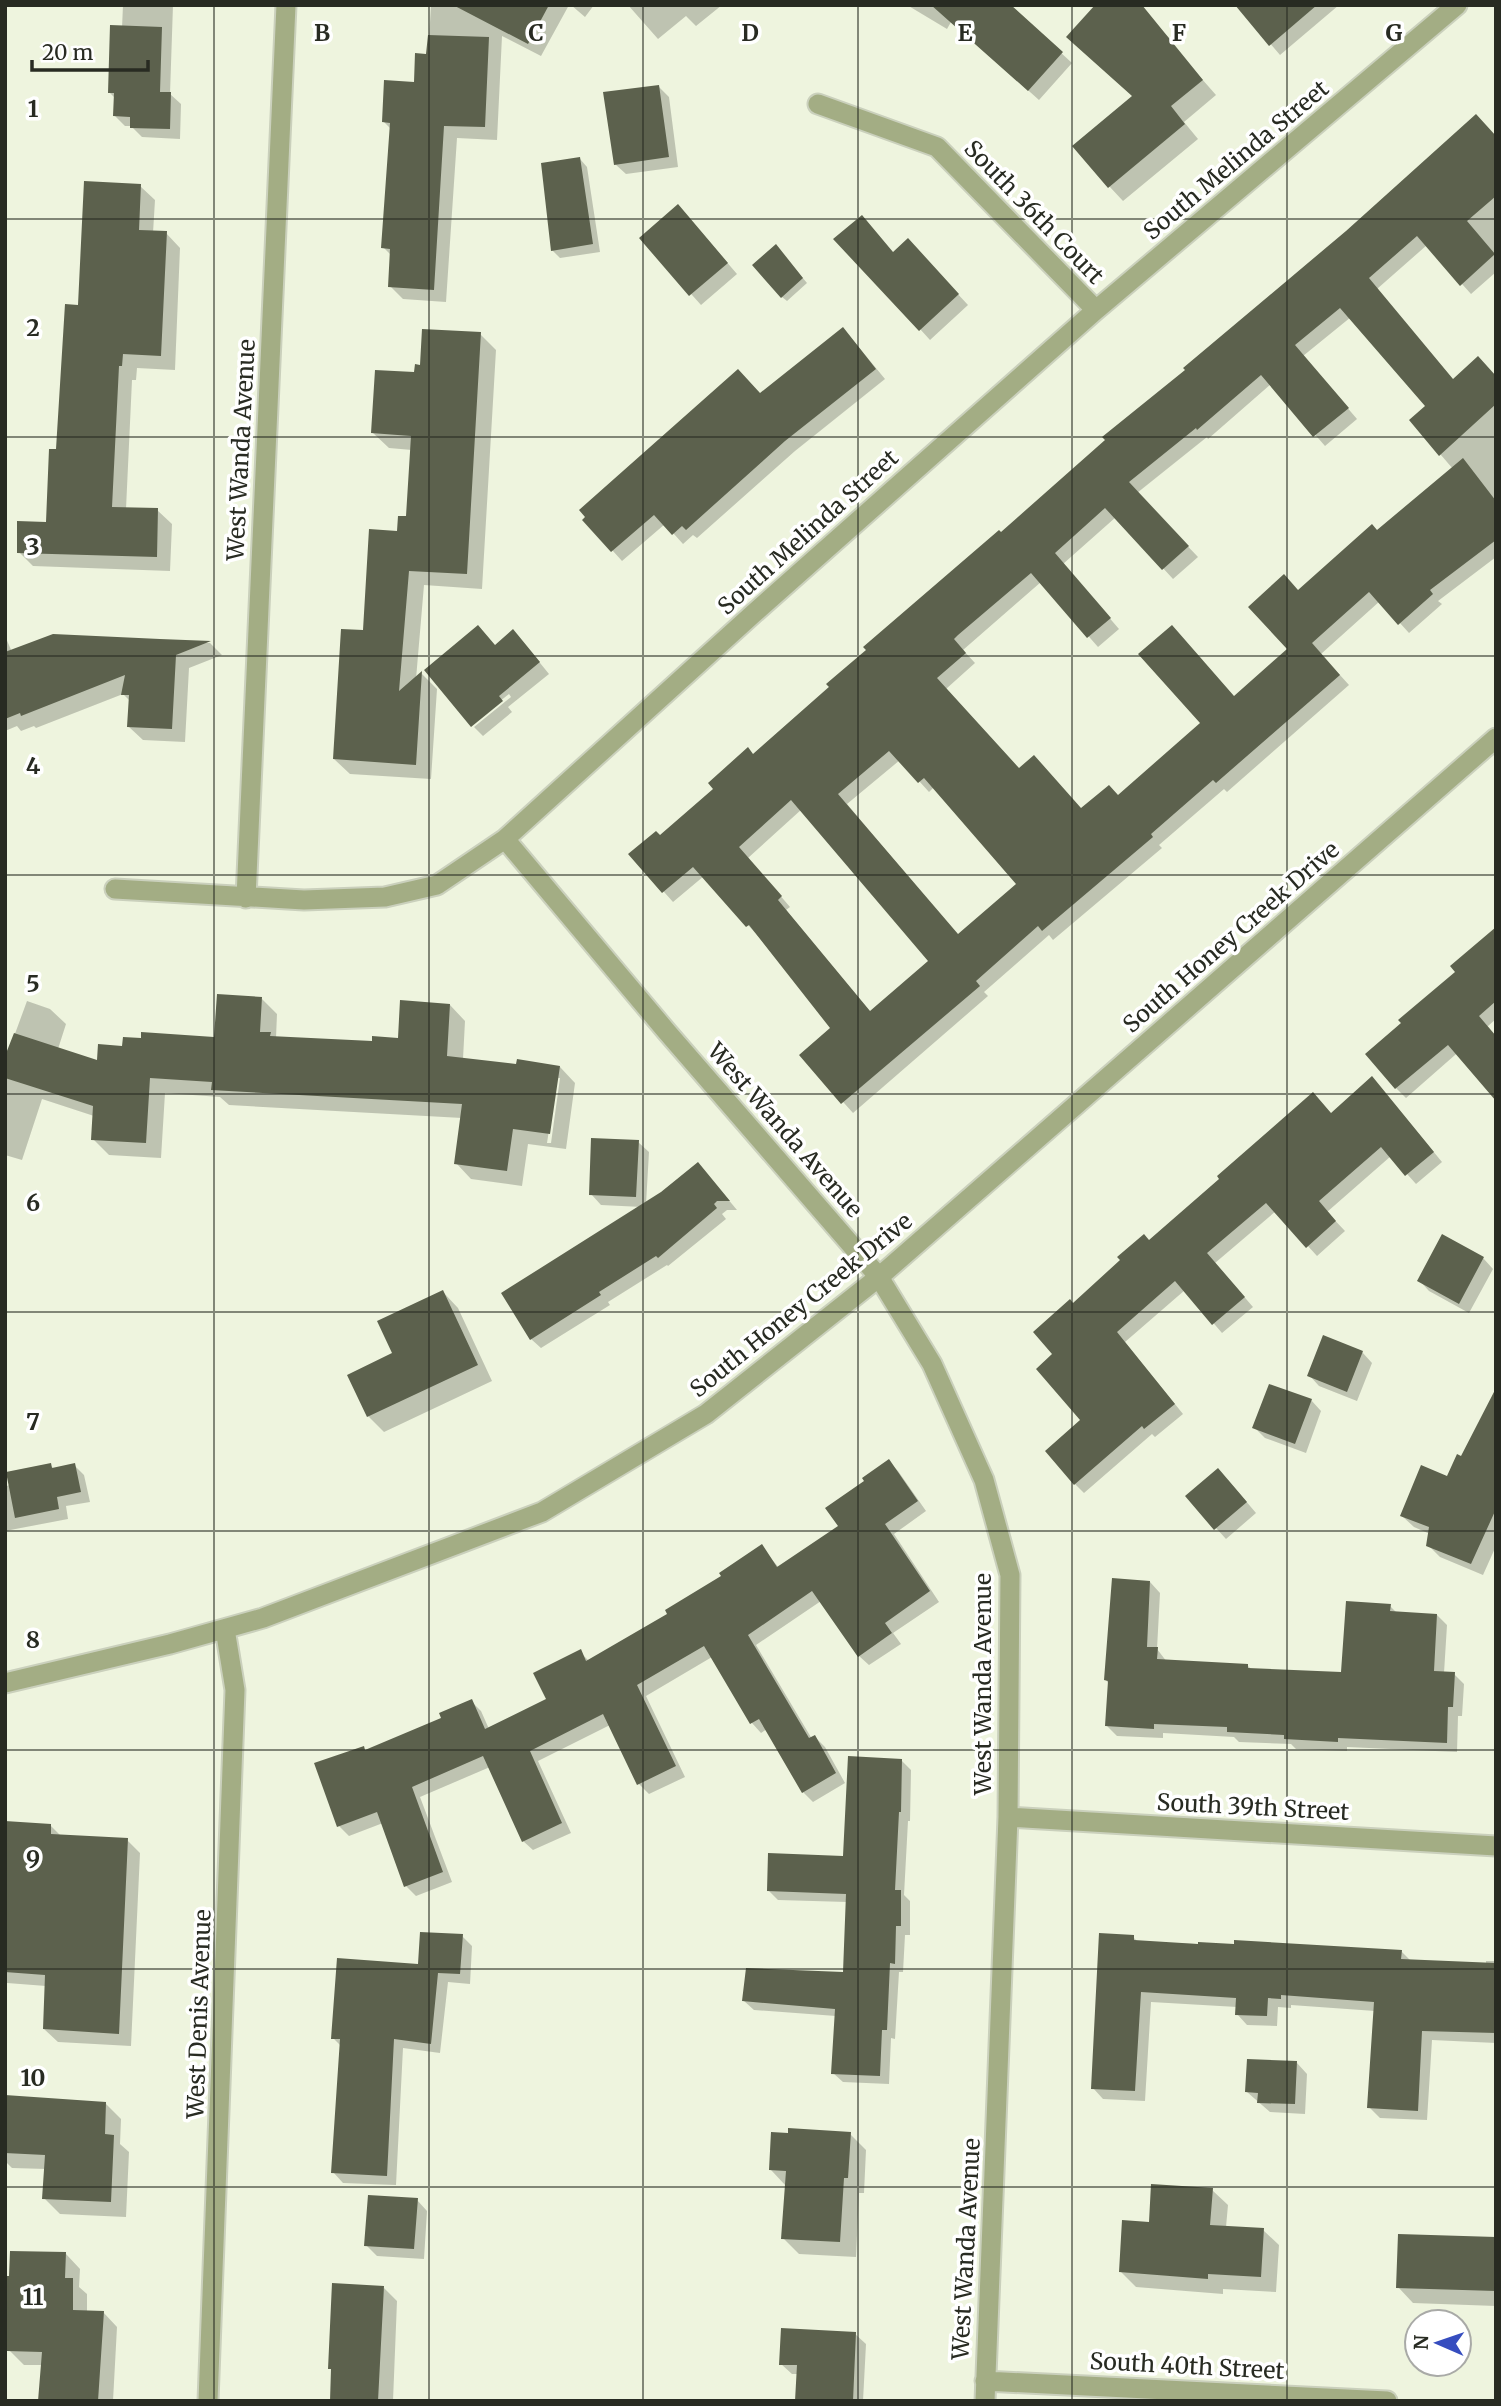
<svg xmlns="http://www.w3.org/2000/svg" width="1501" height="2406" viewBox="0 0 1501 2406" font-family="Merriweather,serif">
<rect width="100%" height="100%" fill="#eef4de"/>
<!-- shadow -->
<path fill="#0003" fill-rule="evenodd" d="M 123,5 L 173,5 L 170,94 L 181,104 L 180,139 L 142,137 L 131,126 L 125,126 L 115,116 L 116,99 L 109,92 L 122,28 Z
M 431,5 L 569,5 L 541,56 L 502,36 L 497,140 L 457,138 L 446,302 L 403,299 L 390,286 L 392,256 L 383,247 L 391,129 L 384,122 L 416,84 L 428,56 Z
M 571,5 L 594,5 L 585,17 Z
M 628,5 L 722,5 L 696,26 L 686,16 L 658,39 Z
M 907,5 L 1009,5 L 1072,63 L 1039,100 L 951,22 L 947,29 Z
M 1237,5 L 1339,5 L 1280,55 Z
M 1159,27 L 1173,42 L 1154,63 L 1179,53 L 1216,95 L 1184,122 L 1198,139 L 1123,201 L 1109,186 L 1134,97 Z
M 659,87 L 669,97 L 678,167 L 626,174 L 615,164 Z
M 1496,137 L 1496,272 L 1471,294 L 1427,245 L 1377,289 L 1454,381 L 1496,377 L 1496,557 L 1438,601 L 1442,604 L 1409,633 L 1380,601 L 1321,654 L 1349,685 L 1227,792 L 1224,789 L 1159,845 L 1162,848 L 1053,940 L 1049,935 L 984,992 L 988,996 L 853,1113 L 801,1055 L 832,1028 L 758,936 L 704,876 L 673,902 L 631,855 L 660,837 L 1001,534 ZM 1351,317 L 1427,407 L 1411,420 L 1453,469 L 1377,532 L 1298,592 L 1290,650 L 1118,797 L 1082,810 L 1020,770 L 946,689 L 975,663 L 963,650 L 1041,582 L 1098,647 L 1119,629 L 1063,564 L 1116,517 L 1173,579 L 1198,557 L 1137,493 L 1207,437 L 1208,439 L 1271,384 L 1325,446 L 1357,419 L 1303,356 ZM 900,760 L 929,792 L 934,787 L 1018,884 L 958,936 L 847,804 ZM 802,809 L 930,961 L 871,1013 L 786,910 L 790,907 L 748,858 Z
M 580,159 L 587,167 L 600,252 L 560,258 L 552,250 Z
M 140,186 L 155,200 L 153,233 L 166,233 L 180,248 L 175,370 L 137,368 L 136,380 L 132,380 L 126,509 L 157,510 L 172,524 L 170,571 L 33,566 L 19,552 L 48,524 L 79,307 Z
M 688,217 L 737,274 L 701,305 L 641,238 Z
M 780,251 L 807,283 L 787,301 L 782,297 Z
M 918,251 L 968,305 L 930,340 L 920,329 Z
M 480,334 L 496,350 L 482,589 L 424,585 L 416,679 L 422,674 L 437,689 L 431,779 L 350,774 L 334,759 L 364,632 L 398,533 L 408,518 L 412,450 L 389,448 L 373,433 L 421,367 Z
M 852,339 L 885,379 L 795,451 L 697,538 L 693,535 L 683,544 L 665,524 L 622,561 L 585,520 L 761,395 Z
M 5,636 L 12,652 L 53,636 L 210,643 L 222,655 L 189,668 L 185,742 L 143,740 L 129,727 L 131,702 L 123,694 L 36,728 L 34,726 L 21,731 L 17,726 L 5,731 Z
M 523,642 L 549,674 L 508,707 L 512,712 L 483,736 L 474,727 L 511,697 L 509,694 L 471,724 L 495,646 Z
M 1496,930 L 1496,1019 L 1406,1098 L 1396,1088 L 1457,972 Z
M 262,999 L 277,1014 L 276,1038 L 373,1043 L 399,1040 L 450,1005 L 465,1021 L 463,1059 L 517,1066 L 560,1067 L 575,1083 L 566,1149 L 528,1144 L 522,1186 L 471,1179 L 456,1163 L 462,1118 L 229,1105 L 220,1097 L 165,1093 L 161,1158 L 109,1155 L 93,1139 L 94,1116 L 42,1099 L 22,1160 L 5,1155 L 5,1061 L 27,1001 L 50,1009 L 66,1024 L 58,1049 L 98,1062 L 124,1048 L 216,1039 ZM 557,1078 L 560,1078 L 551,1143 L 547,1143 Z
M 1381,1088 L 1442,1162 L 1416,1184 L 1391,1156 L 1327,1212 L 1345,1231 L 1317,1256 L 1276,1211 L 1215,1263 L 1253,1307 L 1222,1333 L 1185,1290 L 1125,1342 L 1183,1414 L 1155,1437 L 1152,1434 L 1084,1493 L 1075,1484 L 1083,1420 L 1054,1354 L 1074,1305 L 1149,1242 L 1331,1115 Z
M 638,1142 L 649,1152 L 646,1204 L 707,1174 L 737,1210 L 727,1210 L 722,1214 L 726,1219 L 668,1266 L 667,1265 L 608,1302 L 610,1305 L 541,1348 L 531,1339 L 642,1207 L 601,1205 L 591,1194 Z
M 1483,1258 L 1493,1269 L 1469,1313 L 1429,1291 L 1419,1280 Z
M 443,1292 L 458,1308 L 492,1381 L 384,1432 L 368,1416 L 349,1375 L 395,1354 Z
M 1362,1352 L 1372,1363 L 1357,1401 L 1319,1386 L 1309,1375 Z
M 1496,1392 L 1496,1546 L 1483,1575 L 1440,1557 L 1428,1545 L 1430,1534 L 1414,1527 L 1402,1516 L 1448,1478 L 1461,1458 Z
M 1311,1400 L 1321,1411 L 1306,1453 L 1265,1438 L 1255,1428 Z
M 888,1461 L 898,1471 L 926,1511 L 894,1534 L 939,1602 L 893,1633 L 901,1644 L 869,1665 L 859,1656 L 821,1601 L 756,1645 L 812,1739 L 815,1737 L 825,1747 L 845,1783 L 813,1802 L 803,1792 L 767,1729 L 761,1733 L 752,1723 L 712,1657 L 646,1696 L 685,1777 L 649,1794 L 639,1784 L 610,1725 L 538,1761 L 571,1833 L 533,1850 L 523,1841 L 490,1767 L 420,1797 L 452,1882 L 416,1896 L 406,1886 L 383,1823 L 349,1836 L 339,1826 L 363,1748 L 367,1751 L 443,1719 L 471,1701 L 481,1711 L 489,1729 L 548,1700 L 580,1652 L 589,1661 L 669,1614 L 723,1577 L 761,1546 L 779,1568 L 841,1526 L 867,1481 Z
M 50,1465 L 54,1469 L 74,1465 L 84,1475 L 90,1502 L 66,1506 L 68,1519 L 5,1531 L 5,1487 Z
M 1228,1480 L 1256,1513 L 1226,1539 L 1187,1496 Z
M 1150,1582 L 1160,1593 L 1157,1649 L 1167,1662 L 1247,1665 L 1252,1670 L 1343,1674 L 1390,1606 L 1397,1613 L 1437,1615 L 1447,1625 L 1444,1673 L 1454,1674 L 1464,1684 L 1462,1716 L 1458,1716 L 1457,1752 L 1347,1747 L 1347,1751 L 1296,1749 L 1291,1744 L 1239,1742 L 1234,1737 L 1163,1733 L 1163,1738 L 1117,1736 L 1107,1726 L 1109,1684 L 1106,1680 Z
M 902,1761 L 911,1770 L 910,1821 L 908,1821 L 904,1895 L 910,1901 L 910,1935 L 905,1935 L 903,1972 L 899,1972 L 895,2039 L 891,2038 L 889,2084 L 843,2082 L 833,2073 L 836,2016 L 754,2010 L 744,2001 L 844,1974 L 847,1902 L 778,1900 L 769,1891 L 844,1858 Z
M 5,1823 L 50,1825 L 61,1836 L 127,1840 L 140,1853 L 131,2046 L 58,2042 L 44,2029 L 46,1986 L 7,1983 L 5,1981 Z
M 462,1936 L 472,1946 L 470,1984 L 448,1982 L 440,2053 L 403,2048 L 396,2185 L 343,2183 L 333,2172 L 341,2046 L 333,2038 L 419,1966 Z
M 1133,1937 L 1138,1942 L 1401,1951 L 1411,1961 L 1486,1965 L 1486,1961 L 1496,1961 L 1496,2043 L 1432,2040 L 1427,2120 L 1380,2118 L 1369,2107 L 1375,2011 L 1291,2005 L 1291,2008 L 1278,2007 L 1277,2026 L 1247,2025 L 1237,2014 L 1237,2007 L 1151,2002 L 1145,2101 L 1103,2099 L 1093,2088 Z
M 1297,2063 L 1307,2074 L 1305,2114 L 1270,2112 L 1247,2092 Z
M 5,2097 L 105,2103 L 121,2119 L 120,2144 L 129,2152 L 126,2217 L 60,2214 L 44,2198 L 46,2169 L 12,2168 L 5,2161 Z
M 850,2134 L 866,2150 L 864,2193 L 859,2193 L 856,2257 L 799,2254 L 783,2238 L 786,2186 L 771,2170 Z
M 1212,2190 L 1228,2205 L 1226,2227 L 1263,2230 L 1279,2245 L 1276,2292 L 1223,2289 L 1223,2294 L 1136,2287 L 1120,2271 L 1150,2223 Z
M 417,2200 L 427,2211 L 424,2259 L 377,2256 L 366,2245 Z
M 1496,2239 L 1496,2306 L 1413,2303 L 1398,2287 Z
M 66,2254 L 80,2269 L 79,2287 L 87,2294 L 87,2312 L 103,2312 L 117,2327 L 113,2401 L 40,2401 L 43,2365 L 24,2365 L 9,2350 L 9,2330 L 5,2326 L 6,2278 Z
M 384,2288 L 397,2301 L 393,2401 L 332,2401 L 333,2372 L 330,2368 Z
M 855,2334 L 866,2344 L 863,2401 L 796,2401 L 798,2374 L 792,2374 L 781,2364 Z"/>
<!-- building -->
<path fill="#5c614d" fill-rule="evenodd" d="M 453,5 L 549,5 L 528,44 Z
M 931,5 L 1011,5 L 1063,52 L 1028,91 Z
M 1095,5 L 1142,5 L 1203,80 L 1171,106 L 1185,124 L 1108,188 L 1072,146 L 1132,96 L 1066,37 Z
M 1235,5 L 1317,5 L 1269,46 Z
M 110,25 L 162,27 L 160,92 L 171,92 L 170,129 L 130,128 L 130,117 L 113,116 L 114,93 L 108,93 Z
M 428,35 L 489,37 L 485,127 L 444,126 L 434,290 L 388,287 L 390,249 L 381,248 L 390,123 L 382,122 L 384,80 L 414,82 L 415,53 L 426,54 Z
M 659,85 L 669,157 L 614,165 L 603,92 Z
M 1476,114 L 1496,136 L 1496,196 L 1467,221 L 1495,254 L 1460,286 L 1417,236 L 1369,278 L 1453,379 L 1478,356 L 1496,376 L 1496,404 L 1439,456 L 1409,420 L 1425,406 L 1340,308 L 1295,345 L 1349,408 L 1313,437 L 1261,375 L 1197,430 L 1196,428 L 1129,482 L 1189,546 L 1162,570 L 1105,508 L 1055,553 L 1111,618 L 1087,638 L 1031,573 L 958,635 L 954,639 L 966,653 L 937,678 L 1019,768 L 1034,755 L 1081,808 L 1109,785 L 1118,795 L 1200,723 L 1138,654 L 1172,625 L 1234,696 L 1287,649 L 1248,607 L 1284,574 L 1298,590 L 1372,524 L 1377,530 L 1463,458 L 1496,501 L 1496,540 L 1430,590 L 1433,594 L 1398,625 L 1369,592 L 1312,643 L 1340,675 L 1216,783 L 1213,780 L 1151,834 L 1153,837 L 1042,931 L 1038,926 L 976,981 L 980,986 L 841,1104 L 799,1055 L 830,1028 L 749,925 L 746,927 L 693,867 L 662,893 L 628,854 L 656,831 L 660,835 L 713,789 L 708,783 L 748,747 L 753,754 L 829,687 L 826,684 L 866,650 L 863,647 L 999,530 L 1001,532 L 1105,440 L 1102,437 L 1185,370 L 1183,368 L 1346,231 ZM 889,751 L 918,783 L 924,778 L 1016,884 L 958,934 L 838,794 ZM 791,800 L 928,961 L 870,1011 L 778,900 L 782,896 L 739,847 Z
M 580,157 L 593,244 L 551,251 L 541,163 Z
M 84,181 L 141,184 L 139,230 L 167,231 L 161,356 L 123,354 L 122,366 L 119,366 L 112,507 L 158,508 L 157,557 L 17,553 L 17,521 L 46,522 L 49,449 L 56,449 L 65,304 L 78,305 Z
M 678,204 L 728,263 L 689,296 L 639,238 Z
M 862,215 L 893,252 L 908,238 L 959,294 L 919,331 L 833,239 Z
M 776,244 L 803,278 L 781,298 L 752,265 Z
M 843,327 L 876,369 L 785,441 L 686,530 L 682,526 L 672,535 L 654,515 L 611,552 L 582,520 L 585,517 L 579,510 L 738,369 L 760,393 Z
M 422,329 L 481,332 L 467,574 L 409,571 L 399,691 L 422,671 L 416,765 L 333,759 L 341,629 L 363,630 L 369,529 L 397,531 L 398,516 L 406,516 L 411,436 L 371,433 L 375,370 L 414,372 L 415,364 L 420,365 Z
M 478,625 L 495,645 L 513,629 L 540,662 L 499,696 L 503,701 L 471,727 L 424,670 Z
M 53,634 L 160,639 L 211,641 L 176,655 L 172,729 L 127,727 L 129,695 L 121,695 L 125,675 L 21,716 L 20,713 L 5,719 L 5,652 Z
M 1496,927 L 1496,1001 L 1479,1016 L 1496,1036 L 1496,1101 L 1448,1045 L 1395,1089 L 1365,1054 L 1401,1023 L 1398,1020 L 1455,972 L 1450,966 Z
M 217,994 L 262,997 L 260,1032 L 271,1032 L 270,1036 L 372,1041 L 372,1036 L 398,1038 L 400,1000 L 450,1004 L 447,1056 L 516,1064 L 517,1059 L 560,1066 L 550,1134 L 513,1129 L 507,1171 L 454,1164 L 462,1104 L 211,1090 L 212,1082 L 150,1078 L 146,1143 L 91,1140 L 93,1106 L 5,1078 L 5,1056 L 14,1033 L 97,1060 L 98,1044 L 122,1046 L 123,1037 L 141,1038 L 141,1032 L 214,1037 Z
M 1372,1076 L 1434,1152 L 1405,1176 L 1381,1147 L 1319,1201 L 1336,1221 L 1306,1248 L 1266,1203 L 1207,1253 L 1245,1297 L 1212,1325 L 1175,1281 L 1117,1332 L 1175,1404 L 1144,1429 L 1142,1426 L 1074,1485 L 1045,1451 L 1080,1420 L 1036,1369 L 1052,1354 L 1033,1332 L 1070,1299 L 1073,1303 L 1120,1260 L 1117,1257 L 1144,1234 L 1149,1240 L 1219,1179 L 1217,1176 L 1313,1092 L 1331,1113 Z
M 591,1138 L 639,1140 L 636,1197 L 589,1195 Z
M 698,1162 L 730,1201 L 717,1201 L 714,1204 L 717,1208 L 658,1258 L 656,1256 L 599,1292 L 601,1295 L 530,1340 L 501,1293 L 661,1192 Z
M 1442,1234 L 1484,1257 L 1459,1304 L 1417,1281 Z
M 443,1290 L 478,1365 L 367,1417 L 347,1375 L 392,1353 L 377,1321 Z
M 1323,1335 L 1363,1351 L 1347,1392 L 1307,1376 Z
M 1269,1384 L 1312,1399 L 1295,1444 L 1252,1428 Z
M 1496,1388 L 1496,1509 L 1471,1564 L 1426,1546 L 1429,1527 L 1400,1516 L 1421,1465 L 1447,1476 L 1457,1454 L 1461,1456 Z
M 889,1459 L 918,1501 L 885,1524 L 930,1591 L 885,1623 L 892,1633 L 858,1657 L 812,1591 L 748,1635 L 809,1738 L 815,1735 L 836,1773 L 802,1793 L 759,1719 L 750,1724 L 704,1646 L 637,1685 L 676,1766 L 637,1785 L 603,1714 L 530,1751 L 562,1823 L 522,1842 L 483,1756 L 412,1787 L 443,1872 L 404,1887 L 377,1812 L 337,1827 L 314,1763 L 364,1746 L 365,1750 L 441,1718 L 439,1713 L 472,1699 L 485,1729 L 546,1699 L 533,1673 L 581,1649 L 586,1661 L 667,1614 L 665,1610 L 721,1576 L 719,1573 L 762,1544 L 777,1567 L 838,1526 L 825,1508 L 864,1481 L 862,1478 Z
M 51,1463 L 52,1468 L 75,1463 L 81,1492 L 57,1497 L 59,1509 L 15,1518 L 6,1472 Z
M 1218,1468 L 1247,1502 L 1214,1530 L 1185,1496 Z
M 1112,1578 L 1150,1581 L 1147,1647 L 1158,1647 L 1157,1659 L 1248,1664 L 1248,1668 L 1341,1672 L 1346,1601 L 1391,1604 L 1390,1611 L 1437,1614 L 1434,1671 L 1455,1672 L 1453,1707 L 1448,1707 L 1447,1743 L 1338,1738 L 1338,1742 L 1284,1739 L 1284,1735 L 1227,1732 L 1227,1727 L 1154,1724 L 1154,1729 L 1105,1726 L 1108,1681 L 1104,1680 Z
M 848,1756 L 902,1759 L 901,1812 L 899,1812 L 895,1890 L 901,1890 L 901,1926 L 896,1926 L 895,1964 L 890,1963 L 887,2030 L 882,2030 L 880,2076 L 831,2074 L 835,2009 L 742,2001 L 746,1968 L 843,1972 L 846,1894 L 767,1891 L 768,1853 L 843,1856 Z
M 5,1821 L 51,1824 L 51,1834 L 128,1838 L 119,2034 L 43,2029 L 45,1975 L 5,1972 Z
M 420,1932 L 463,1934 L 460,1974 L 438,1973 L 431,2044 L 394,2039 L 387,2176 L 331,2173 L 340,2039 L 331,2039 L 337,1958 L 418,1964 Z
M 1099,1933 L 1134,1935 L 1134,1940 L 1198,1944 L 1198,1942 L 1234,1944 L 1234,1940 L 1402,1950 L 1401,1959 L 1496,1963 L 1496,2033 L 1422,2031 L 1418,2111 L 1367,2108 L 1374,2002 L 1281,1995 L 1281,1999 L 1268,1998 L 1267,2016 L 1235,2015 L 1236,1998 L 1141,1992 L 1135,2091 L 1091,2089 Z
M 1247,2059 L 1297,2061 L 1295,2104 L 1257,2103 L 1258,2093 L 1245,2092 Z
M 5,2095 L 106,2102 L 105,2134 L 114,2135 L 111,2202 L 42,2199 L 45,2155 L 5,2153 Z
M 788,2128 L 851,2132 L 848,2178 L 844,2178 L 840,2242 L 781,2239 L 786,2171 L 769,2170 L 771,2132 L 788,2133 Z
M 1151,2184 L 1213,2188 L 1210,2225 L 1264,2228 L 1261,2277 L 1208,2274 L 1208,2279 L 1119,2272 L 1122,2220 L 1149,2222 Z
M 368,2195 L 418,2198 L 414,2249 L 364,2246 Z
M 1398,2234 L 1496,2237 L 1496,2291 L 1396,2288 Z
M 10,2251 L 66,2252 L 65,2278 L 73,2278 L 73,2310 L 104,2311 L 98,2401 L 38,2401 L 42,2352 L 7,2351 L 5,2276 L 9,2276 Z
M 332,2283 L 384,2286 L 378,2401 L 330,2401 L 331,2369 L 328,2369 Z
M 781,2328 L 856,2332 L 853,2401 L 795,2401 L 797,2365 L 779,2365 Z"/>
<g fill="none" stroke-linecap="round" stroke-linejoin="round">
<defs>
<path id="minor" d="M 818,104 L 937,147 L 1096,310
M 505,839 L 667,1032 L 879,1277 L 932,1364 L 984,1480 L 1010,1575 L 1008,1817 L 985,2401
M 115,889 L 304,900 L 385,897 L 437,885 L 505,839 L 753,614 L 1096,310 L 1457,5
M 246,898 L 286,5
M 5,1683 L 170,1644 L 263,1618 L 542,1512 L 706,1414 L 879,1277 L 1496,738
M 1008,1817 L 1496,1846
M 985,2381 L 1387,2401
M 208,2401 L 235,1690 L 225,1629"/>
</defs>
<!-- minor casing -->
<use href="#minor" stroke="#cad0bc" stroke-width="23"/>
<!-- minor -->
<use href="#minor" stroke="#a3ad84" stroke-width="19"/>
</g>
<!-- grid -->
<path fill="none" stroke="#282b22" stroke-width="2" stroke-opacity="0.55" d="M 214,5 L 214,2401M 429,5 L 429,2401M 643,5 L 643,2401M 858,5 L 858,2401M 1072,5 L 1072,2401M 1287,5 L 1287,2401M 5,219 L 1496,219M 5,437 L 1496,437M 5,656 L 1496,656M 5,875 L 1496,875M 5,1094 L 1496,1094M 5,1312 L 1496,1312M 5,1531 L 1496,1531M 5,1750 L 1496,1750M 5,1969 L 1496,1969M 5,2187 L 1496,2187"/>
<g text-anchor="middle" stroke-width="7" stroke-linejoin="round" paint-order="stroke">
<!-- street labels -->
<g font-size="23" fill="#282b22" stroke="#fff">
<text transform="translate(1236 160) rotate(-40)" y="8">South Melinda Street</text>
<text transform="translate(1034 212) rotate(46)" y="8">South 36th Court</text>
<text transform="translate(241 450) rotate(-87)" y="8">West Wanda Avenue</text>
<text transform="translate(808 532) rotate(-42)" y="8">South Melinda Street</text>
<text transform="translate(1231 937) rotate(-41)" y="8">South Honey Creek Drive</text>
<text transform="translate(785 1130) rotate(49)" y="8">West Wanda Avenue</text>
<text transform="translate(801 1305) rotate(-39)" y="8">South Honey Creek Drive</text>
<text transform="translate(983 1684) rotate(-90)" y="8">West Wanda Avenue</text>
<text transform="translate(1253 1807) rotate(3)" y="8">South 39th Street</text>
<text transform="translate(199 2014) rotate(-88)" y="8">West Denis Avenue</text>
<text transform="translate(966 2249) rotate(-87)" y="8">West Wanda Avenue</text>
<text transform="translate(1187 2366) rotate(3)" y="8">South 40th Street</text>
</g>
</g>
<g font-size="23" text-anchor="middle" font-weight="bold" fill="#282b22" stroke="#fff" stroke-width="7" stroke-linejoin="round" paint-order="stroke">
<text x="322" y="41">B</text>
<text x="536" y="41">C</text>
<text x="750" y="41">D</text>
<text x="965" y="41">E</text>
<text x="1179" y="41">F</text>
<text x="1394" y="41">G</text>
<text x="33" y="117">1</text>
<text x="33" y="336">2</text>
<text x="33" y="555">3</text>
<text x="33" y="774">4</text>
<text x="33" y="992">5</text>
<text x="33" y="1211">6</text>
<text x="33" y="1430">7</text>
<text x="33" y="1648">8</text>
<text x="33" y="1867">9</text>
<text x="33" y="2086">10</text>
<text x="33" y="2305">11</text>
</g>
<!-- border -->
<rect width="1501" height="2406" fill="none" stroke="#282b22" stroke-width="14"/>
<!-- north arrow -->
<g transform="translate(1438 2343) rotate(272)"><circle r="33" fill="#ffffff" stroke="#a9aaa7" stroke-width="2"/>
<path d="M0-5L12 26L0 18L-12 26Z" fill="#364dbf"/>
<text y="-10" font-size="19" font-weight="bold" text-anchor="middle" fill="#282b22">N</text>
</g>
<!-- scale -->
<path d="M32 60v10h116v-10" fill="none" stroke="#282b22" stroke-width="3.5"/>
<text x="42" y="60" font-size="21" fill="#282b22" stroke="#ffffff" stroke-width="5" paint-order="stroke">20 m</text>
</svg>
